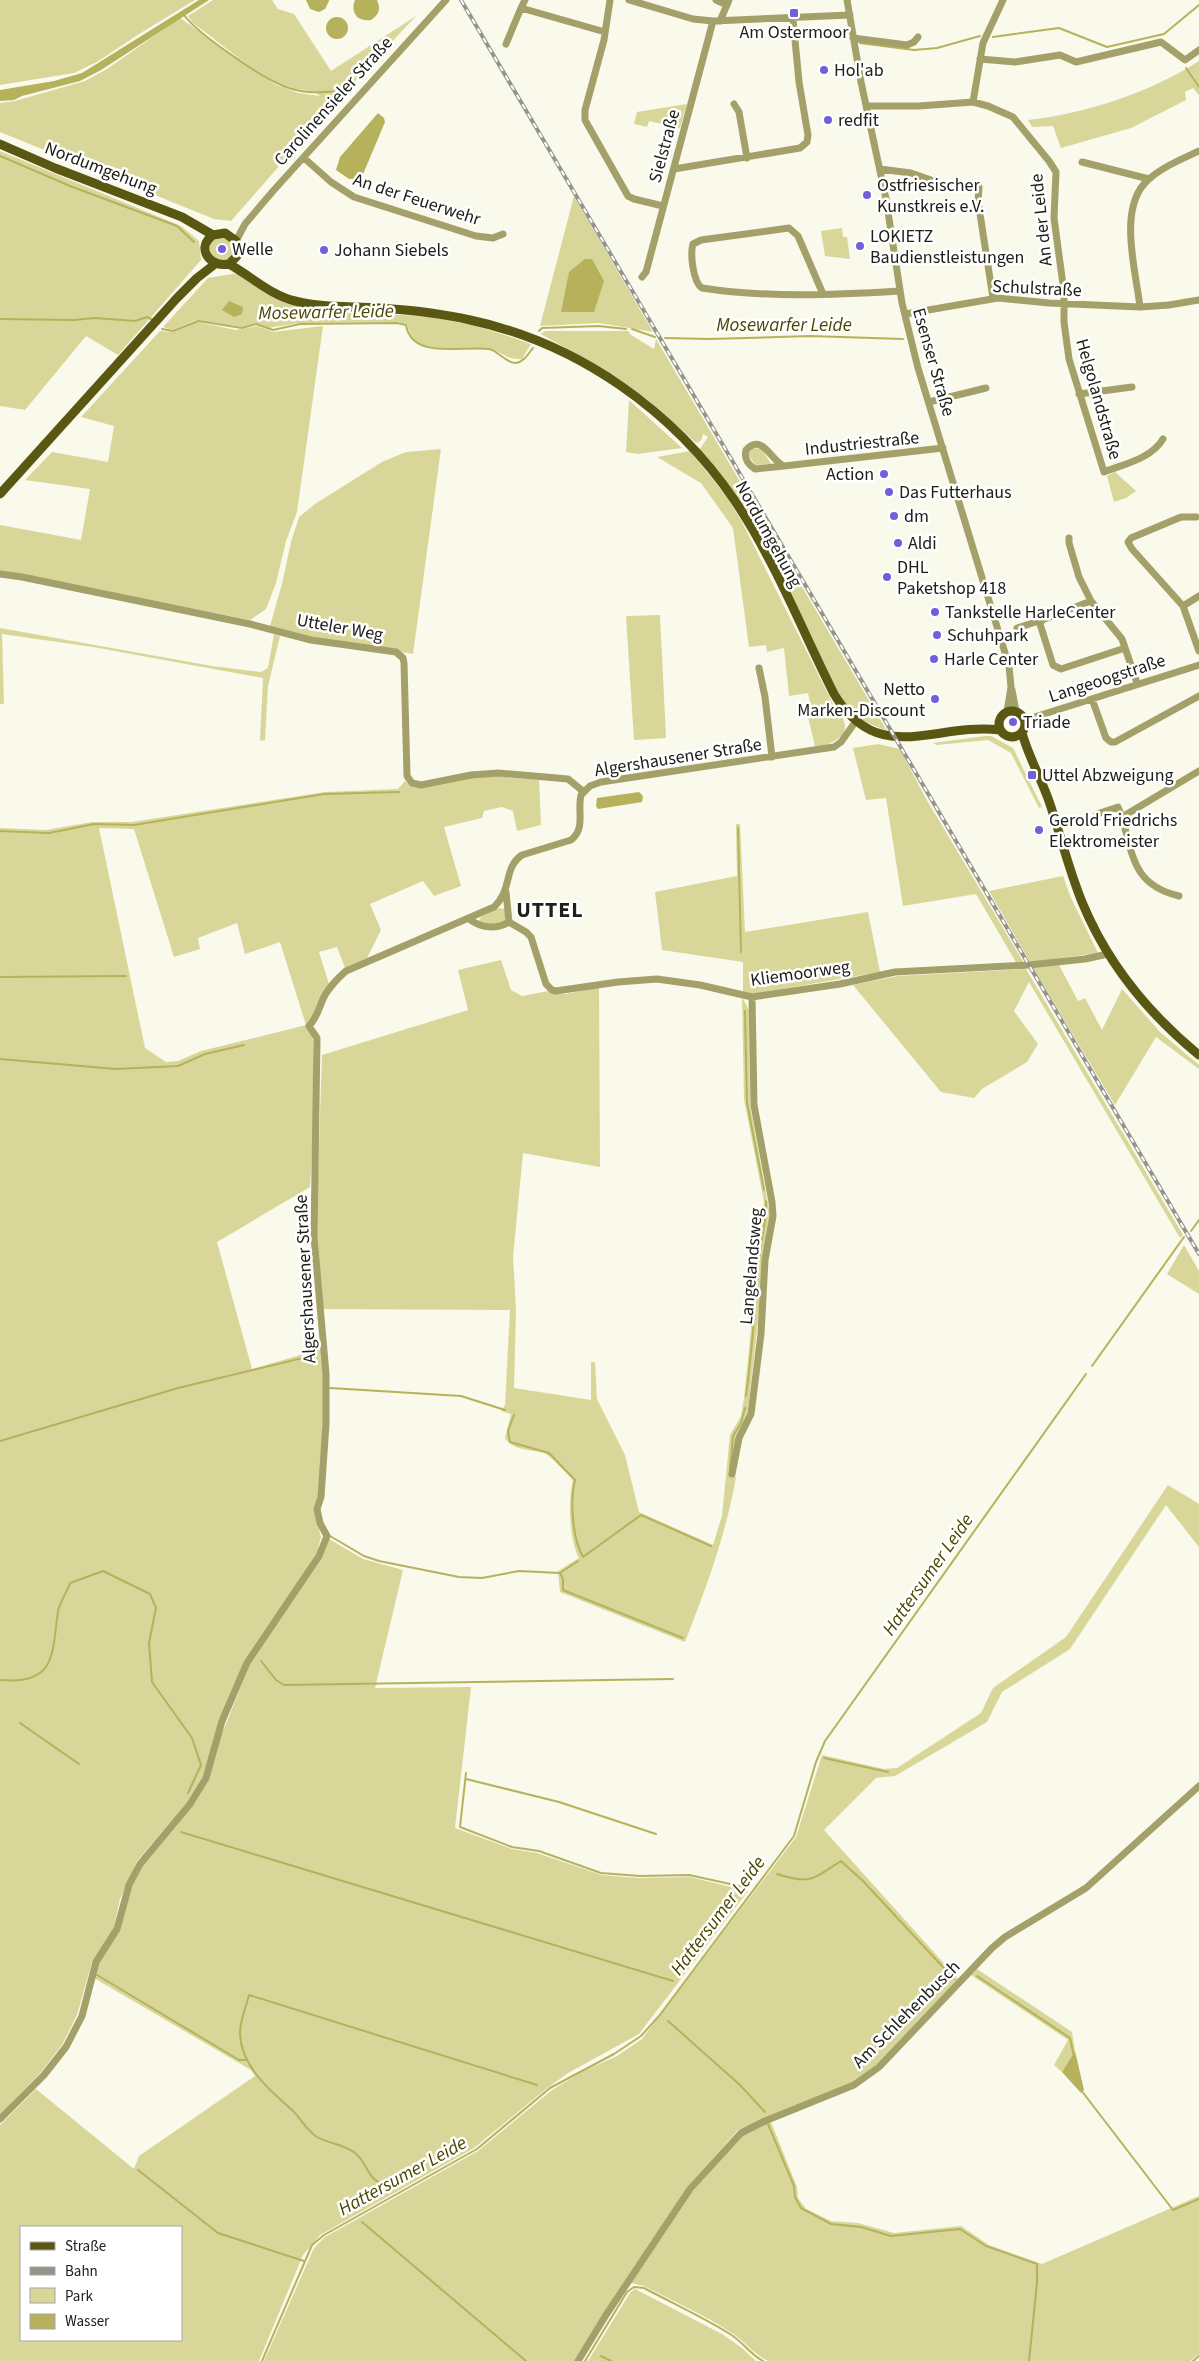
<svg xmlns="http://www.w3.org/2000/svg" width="1199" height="2361" viewBox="0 0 1199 2361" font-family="'Source Sans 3',sans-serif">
<rect width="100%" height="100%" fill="#f9f9ec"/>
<!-- green -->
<path fill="#d8d799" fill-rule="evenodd" d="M 0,0 L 195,0 L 139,34 L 97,62 L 74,73 L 0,85 Z
M 213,0 L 272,0 L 278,9 L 294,14 L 331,71 L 416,16 L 329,109 L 231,221 L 214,219 L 0,132 L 0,103 L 15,101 L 85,81 L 107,69 L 180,18 L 276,85 L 298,93 L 320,96 C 312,88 301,91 291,88 C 257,76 222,44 193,23 L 188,16 Z
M 1199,61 L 1199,95 L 1193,88 L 1185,92 L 1186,100 L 1131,128 L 1061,148 L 1053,126 L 1032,127 L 1028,120 C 1085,114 1151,92 1199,61 Z
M 687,104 L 680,128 L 649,121 L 647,127 L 634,124 L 637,112 Z
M 0,151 L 181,226 L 199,241 L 201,260 L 118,355 L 86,336 L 25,410 L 0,406 Z
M 574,196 L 653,332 L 599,323 L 540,326 Z
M 842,228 L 843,237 L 847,237 L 850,259 L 825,256 L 821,231 Z
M209 249a12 12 0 1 1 24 0a12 12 0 1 1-24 0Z
M 239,273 C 250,281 261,291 273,297 C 317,319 386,311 436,318 C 469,323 500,333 531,344 L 522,359 C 504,360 503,351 489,349 C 464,344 414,361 407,324 L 398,322 L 299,323 L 268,328 L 256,323 L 242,327 L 196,320 L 172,330 L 163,327 L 208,278 Z
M 197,322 L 236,330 L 257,326 L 273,332 L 323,326 L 297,512 L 286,541 L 276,583 L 266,609 L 250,620 L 0,572 L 0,525 L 81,540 L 90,489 L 25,480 L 52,452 L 108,462 L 114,426 L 81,417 L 160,331 L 173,332 Z
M 545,331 L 628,331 L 631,335 L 654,349 L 656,339 L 887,731 L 863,721 L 840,698 L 777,570 L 699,450 L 708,437 L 703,434 L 702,439 L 698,443 L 695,442 L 648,400 L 602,369 L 541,334 Z
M 629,400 L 682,448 L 638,454 L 626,452 Z
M 751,448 L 762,449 L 771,464 L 755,465 L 748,454 Z
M 441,449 L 413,654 L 324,640 L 270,626 L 282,584 L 291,542 L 299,517 L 315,504 L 382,462 L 406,452 Z
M 690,451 L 727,497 L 741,520 L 835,708 C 856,730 841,741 817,748 L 815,746 L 807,713 L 812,712 L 808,693 L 789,696 L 784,648 L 767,652 L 766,645 L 749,647 L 733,528 L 701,483 L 657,457 Z
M 1115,472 L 1136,491 L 1126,498 L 1114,502 L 1107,476 Z
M 660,615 L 666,738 L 634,740 L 626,616 Z
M 0,628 L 212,666 L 261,672 L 268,668 L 274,634 L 280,636 L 268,686 L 265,740 L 260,741 L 263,678 L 93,647 L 2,634 L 4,704 L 0,704 Z
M 985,736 L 991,736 L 1013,748 L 1042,807 L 1039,808 L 1011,753 L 988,740 L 937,745 L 933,743 Z
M 878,744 L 900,749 L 925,797 L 1024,963 L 1017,964 L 976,894 L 903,906 L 886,798 L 866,800 L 853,748 Z
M 485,775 L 539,780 L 541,825 L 517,831 L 513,811 L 502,807 L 484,811 L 482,818 L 444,827 L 461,886 L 434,896 L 423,881 L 370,904 L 381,930 L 367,958 L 345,968 L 337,947 L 319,952 L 329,984 L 313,1018 L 306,1026 L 313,1038 L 314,1121 L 310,1187 L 217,1242 L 252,1369 L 324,1348 L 324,1424 L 318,1496 L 314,1509 L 321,1537 L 317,1552 L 283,1607 L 247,1658 L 203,1776 L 188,1801 L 137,1861 L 120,1899 L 114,1927 L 109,1939 L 92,1962 L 77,2015 L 62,2045 L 41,2072 L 0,2114 L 0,828 L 46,830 L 92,822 L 132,822 L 325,792 L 398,789 L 405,781 L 412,787 L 421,788 ZM 99,828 L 134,829 L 174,957 L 200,949 L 198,938 L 237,923 L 245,954 L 280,942 L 306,1025 L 201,1051 L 178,1061 L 166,1062 L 145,1048 Z
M 736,824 L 740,824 L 745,932 L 868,912 L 880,972 L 753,994 L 743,993 L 743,962 L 662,950 L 655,892 L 737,876 Z
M 1063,876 L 1071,898 L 1098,953 L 1030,962 L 989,891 Z
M 498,908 L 505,909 L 505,921 C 498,926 486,925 479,921 L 481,917 Z
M 501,960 L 511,990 L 522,996 L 548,991 L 557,994 L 566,994 L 599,987 L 600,1167 L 523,1153 L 513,1257 L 516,1310 L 514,1388 L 591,1400 L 591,1362 L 595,1362 L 597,1399 L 625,1455 L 639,1512 L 713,1545 L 722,1516 L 730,1435 L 741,1416 L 744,1398 L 764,1202 L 744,1099 L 742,997 L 749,1010 L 750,1103 L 770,1216 L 747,1418 L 730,1476 L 736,1477 C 726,1535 706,1588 685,1642 L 560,1592 L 558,1571 L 579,1558 C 569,1539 568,1500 573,1480 C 567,1474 550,1455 544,1453 C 530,1449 513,1451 505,1438 L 511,1414 L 501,1411 L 505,1405 L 510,1310 L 323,1309 L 316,1237 L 322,1055 L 468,1010 L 458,970 Z
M 1059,965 L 1078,1001 L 1085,998 L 1102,1030 L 1122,989 L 1160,1032 L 1199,1065 L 1199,1069 L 1156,1037 L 1115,1105 L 1033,968 Z
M 1026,969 L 1183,1235 L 1180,1238 L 1029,982 L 1014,1011 L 1038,1044 L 1027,1062 L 982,1089 L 974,1098 L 941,1092 L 853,985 L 898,976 Z
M 1184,1245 L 1199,1271 L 1199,1294 L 1167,1274 Z
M 1168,1485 L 1199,1504 L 1199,1547 L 1166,1505 L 1070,1649 L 1002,1692 L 987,1722 L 895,1776 L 876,1778 L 824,1830 L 958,1979 L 876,2065 L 851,2084 L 738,2130 L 687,2188 L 576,2361 L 264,2361 L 314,2248 L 325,2237 L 478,2151 L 552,2090 L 584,2071 L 617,2056 L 642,2039 L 796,1837 L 822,1755 L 884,1769 L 897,1768 L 981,1713 L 993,1688 L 1066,1637 Z
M 329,1539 L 363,1559 L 403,1570 L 375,1688 L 471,1687 L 455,1828 L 512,1849 L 537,1853 L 602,1875 L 638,1878 L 690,1877 L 748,1891 L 639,2034 L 568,2073 L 546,2089 L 474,2148 L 320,2235 L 303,2255 L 259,2361 L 0,2361 L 0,2125 L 36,2089 L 134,2169 L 139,2156 L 255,2076 L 251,2070 L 94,1978 L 98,1964 L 120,1929 L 131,1889 L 142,1866 L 192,1806 L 250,1665 L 320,1560 ZM 21,2227 L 181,2227 L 181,2340 L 21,2340 Z
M 977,1969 L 1072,2032 L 1075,2051 L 1062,2072 L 1054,2065 L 1068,2040 L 971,1975 Z
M 771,2122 L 797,2187 L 798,2198 L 806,2209 L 831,2221 L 858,2223 L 894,2233 L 961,2226 L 989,2245 L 1042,2264 L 1199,2196 L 1199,2354 L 1190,2361 L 768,2361 C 752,2353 747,2343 732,2333 C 705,2315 673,2301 644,2286 L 631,2283 L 693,2191 L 743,2135 Z
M 635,2289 L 722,2334 L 742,2348 L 756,2361 L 588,2361 L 630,2293 Z"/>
<!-- water -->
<path fill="#b6b25c" d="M 199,0 L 209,0 L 101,70 L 80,81 L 22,96 L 14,100 L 0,101 L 0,90 L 54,81 L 82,73 Z
M 306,0 L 329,0 L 329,1 L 325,9 L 319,12 L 310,9 Z
M 355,0 L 377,0 C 381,9 379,15 371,20 C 357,22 350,12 355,0 Z
M326 28a11 11 0 1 1 22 0a11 11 0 1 1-22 0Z
M 378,113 L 384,118 L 385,122 L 361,179 L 349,179 L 336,170 L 340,157 Z
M 585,259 L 592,259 L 604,281 L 594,312 L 561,312 L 569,272 Z
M 229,301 L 243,307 L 242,314 L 234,317 L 222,310 Z
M 639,792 L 643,796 L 642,802 L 598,809 L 596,806 L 597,798 Z
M 1075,2051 L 1084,2090 L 1081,2093 L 1062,2072 Z"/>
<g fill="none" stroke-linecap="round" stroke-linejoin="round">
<!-- stream -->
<path stroke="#b6b25c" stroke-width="2" d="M 184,15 C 198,34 268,83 292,89 C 308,94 325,92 342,91
M 993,37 L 1059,28 L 1107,47 L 1164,34 L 1199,5
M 860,43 L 914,50 L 937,48 L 980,36
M 1186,68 L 1199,87
M 0,156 L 70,186 L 177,226 L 194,242
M 0,319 L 74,320 L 94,318 L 135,321 L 147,317 L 153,320
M 162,329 L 173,331 L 198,321 L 242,328 L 256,324 L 273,330 L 300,324 L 397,323 L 406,325 C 412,361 466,345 489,349 C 499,351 505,363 516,363 C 524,362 528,354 533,348
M 632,329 L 655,337
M 539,331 L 542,328 L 599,326 L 626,329
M 665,338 L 710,339 L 810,336 L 903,339
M 738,828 L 741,952
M 0,831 L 49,833 L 94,824 L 134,825 L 324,794 L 399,792
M 0,977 L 126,976
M 745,1011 L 747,1103 L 764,1190
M 0,1059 L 116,1069 L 178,1066 L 205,1054 L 244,1045
M 1191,1231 L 1199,1220
M 1092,1366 L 1184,1237
M 330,1388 L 461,1396 L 505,1410
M 746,1396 C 752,1352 755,1307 759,1262 C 760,1242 767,1222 766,1201
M 514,1415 L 508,1431 L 510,1442 L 549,1453 L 575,1480 C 570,1500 572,1538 583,1557 L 641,1515 L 711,1546
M 0,1441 L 178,1388 L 315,1355
M 730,1469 L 733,1436 L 741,1423 L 745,1408
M 330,1536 L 364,1556 L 379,1561 L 459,1577 L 482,1578 L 519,1571 L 560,1573 L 578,1561
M 560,1573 L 563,1579 L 563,1590 L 683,1638
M 261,1661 L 276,1680 L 284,1685 L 673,1679
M 0,1680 C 56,1685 52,1655 58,1611 C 60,1602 67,1592 70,1583 L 103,1571 L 150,1594 L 156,1608 L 149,1643 L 152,1682 L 192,1738 L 201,1765 L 188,1793
M 20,1723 L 79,1764
M 824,1758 L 888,1772
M 466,1773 L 460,1827 L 512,1847 L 539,1851 L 601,1873 L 640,1876 L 689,1875 L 744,1887
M 466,1779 L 559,1802 L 656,1834
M 181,1832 L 673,1981
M 777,1874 C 810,1885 813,1879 841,1861 L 863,1881 L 954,1979
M 97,1975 L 239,2060 L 246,2060
M 977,1976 L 1070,2038 L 1074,2056
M 668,2021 L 740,2085 L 765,2112
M 1081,2090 L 1173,2210 L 1199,2199
M 768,2124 L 794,2186 L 795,2197 L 801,2208 L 831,2224 L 861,2227 L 891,2236 L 960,2229 L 986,2246 L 1037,2264 L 1037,2283 L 1029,2361
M 138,2170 L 218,2233 L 304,2261
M 385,2186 C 365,2177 368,2163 355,2153 C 344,2144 329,2144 317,2137 C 305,2129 301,2118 291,2109 C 269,2090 240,2065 240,2032 C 240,2021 246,2007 249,1995 L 537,2085
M 362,2222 L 526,2361
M 601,2356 L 611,2361
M 262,2361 L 312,2245 L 324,2235 L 477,2149 L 550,2088 L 614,2054 L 641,2036 L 659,2016 L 794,1836 L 816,1762 L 825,1741 L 1086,1374
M 585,2361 L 627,2292 L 634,2287 L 644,2288 C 672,2303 703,2317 730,2334 C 743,2342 750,2354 763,2361
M 1193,2361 L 1199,2356"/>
<!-- minor -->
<path stroke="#a3a169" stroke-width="7" d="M 610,0 L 604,40 L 585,110 L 585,120 L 628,196 L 634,199 L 663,206
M 629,0 L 693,19 L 713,21 L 850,15
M 716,0 L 727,5
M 847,0 L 861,82 L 886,199 L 902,303 L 918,368 L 1009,666 L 1011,687 L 1007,712
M 521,8 L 525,0
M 720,21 L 729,0
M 853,38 L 907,45 L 914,42 L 918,37
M 506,44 L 521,8 L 605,32
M 980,59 L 1015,62 L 1060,55 L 1076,62 L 1161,42 L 1185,60 L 1199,50
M 973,102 L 983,43 L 1003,0
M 734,104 L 739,112 L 747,158
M 867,106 L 919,106 L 973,102 L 988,106 L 1013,117 L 1049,161 L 1056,172 L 1054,218 L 1064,292 L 1064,322 L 1069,359 L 1104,472 C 1124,464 1151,459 1163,439
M 304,158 L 331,182 L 354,197 L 476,236 L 493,238 L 503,234
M 1082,162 L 1149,179
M 674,169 L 800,148 L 807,142 L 808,135 L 799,82 L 793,19
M 880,169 L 911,173 L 931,180
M 979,187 L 978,201 L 993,298
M 236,241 L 245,224 L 273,191 L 446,0
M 642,277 L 646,272 L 713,21
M 823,294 L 798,236 L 789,228 L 701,240 L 693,244 C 690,254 693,282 702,288 C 766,298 835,295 899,291
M 1140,307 C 1136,271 1117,207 1148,180 C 1162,167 1182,159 1199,151
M 905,314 L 998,298 L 1049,303 L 1140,307 L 1169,305 L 1199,300
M 1079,394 L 1132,387
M 929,402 L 986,388
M 784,466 L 755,469 C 747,464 744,458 746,450 C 762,432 771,461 784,466 L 943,448
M 1196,517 L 1181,517 L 1131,538 L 1128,542 L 1132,549 L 1183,606 L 1199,651
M 1069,538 L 1069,543 L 1079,577 L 1091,601 L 1122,639 L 1137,683
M 0,574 L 22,577 L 250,624 L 311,640 L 396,652 L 403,658 L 404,663 L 407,776 L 412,783 L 421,785 L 471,775 L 498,773 L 568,779 L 584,792
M 1091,601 L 1042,620 L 1040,624 L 1053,665 L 1061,669 L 1125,648
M 1183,606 L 1199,596
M 1017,628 L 1042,620
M 759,668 L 765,697 L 772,757
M 1012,690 L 1016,711
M 1092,699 L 1106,738 L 1111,742 L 1115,742 L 1199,696
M 1025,720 L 1199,665
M 1097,814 L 1118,807 L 1122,817
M 506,892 L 509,922 L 526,932 L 531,937 L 546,984 L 552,990 L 556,991 L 618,982 L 657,979 L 700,985 L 752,997 L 840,984 L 895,972 L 1029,965 L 1085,959 L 1108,954
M 1179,896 C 1133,885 1133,856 1122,817 L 1199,771
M 469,919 C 481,928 496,930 509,922
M 732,1474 L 739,1438 L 751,1414 L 761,1334 L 765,1260 L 773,1216 L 772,1202 L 754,1105 L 752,997
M 0,2119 L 44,2075 L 66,2047 L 82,2016 L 96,1962 L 117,1929 L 129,1885 L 140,1864 L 190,1804 L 206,1778 L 222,1721 L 247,1663 L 319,1556 L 327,1536 L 320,1523 L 317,1509 L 321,1497 L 326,1424 L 326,1374 L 314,1237 L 317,1038 L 309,1026 C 318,1017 319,1006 325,995 C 331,985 338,978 346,971 L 494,907 C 513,889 503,868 522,855 L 571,840 C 586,828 577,812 581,795 L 590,786 L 601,782 L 834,747 L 841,742 L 856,721
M 578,2361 L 606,2315 L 690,2189 L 741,2133 L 765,2121 L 854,2085 L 879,2067 L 992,1948 L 1005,1937 L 1086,1888 L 1199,1786"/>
<!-- major -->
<path stroke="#5a5713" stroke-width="9" d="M 0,144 L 55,168 L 182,217 L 213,235
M 229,264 L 237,256 L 236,241 L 225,233 L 213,235 C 195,248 210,268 229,264 C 251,276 270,295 295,301 C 322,308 351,306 379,308 C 410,310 440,313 470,320 C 578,343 674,411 735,501 C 775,561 802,630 834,694 C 879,768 934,722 1000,730
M 0,494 L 177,298 L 197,278 L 215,264
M999 724a13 13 0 1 1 26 0a13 13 0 1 1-26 0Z
M 1022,733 C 1029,758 1042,780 1050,804 C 1061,837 1069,870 1082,902 C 1107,963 1149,1014 1199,1055"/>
<defs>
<path id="rail" d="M 461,0 L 1199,1254"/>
</defs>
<!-- rail casing -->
<use href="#rail" stroke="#94948b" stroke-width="4"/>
<!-- rail -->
<use href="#rail" stroke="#fff" stroke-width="2" stroke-dasharray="5.5" stroke-linecap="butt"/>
</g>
<!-- markers -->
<g fill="#725ed9" stroke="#fff" stroke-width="2">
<rect x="789" y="8" width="10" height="10" rx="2.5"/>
<circle cx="824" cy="70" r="5"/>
<circle cx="828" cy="120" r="5"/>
<circle cx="867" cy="195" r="5"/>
<circle cx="860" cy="246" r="5"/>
<circle cx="222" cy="249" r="5"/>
<circle cx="324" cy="250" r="5"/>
<circle cx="884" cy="474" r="5"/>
<circle cx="889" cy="492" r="5"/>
<circle cx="894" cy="516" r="5"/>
<circle cx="898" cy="543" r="5"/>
<circle cx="887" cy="577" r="5"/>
<circle cx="935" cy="612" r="5"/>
<circle cx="937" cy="635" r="5"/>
<circle cx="934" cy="659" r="5"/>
<circle cx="935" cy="699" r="5"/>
<circle cx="1013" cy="722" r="5"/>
<rect x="1027" y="770" width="10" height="10" rx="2.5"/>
<circle cx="1039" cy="830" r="5"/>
</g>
<g text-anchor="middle" stroke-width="5" stroke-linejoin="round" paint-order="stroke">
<!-- poi labels -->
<g font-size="18" fill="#20201b" stroke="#fff" text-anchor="start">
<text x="794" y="38" text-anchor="middle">Am Ostermoor</text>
<text x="834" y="76">Hol'ab</text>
<text x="838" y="126">redfit</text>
<text x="877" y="191">Ostfriesischer<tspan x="877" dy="21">Kunstkreis e.V.</tspan></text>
<text x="870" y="242">LOKIETZ<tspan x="870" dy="21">Baudienstleistungen</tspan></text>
<text x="232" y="255">Welle</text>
<text x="334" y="256">Johann Siebels</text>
<text x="874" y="480" text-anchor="end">Action</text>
<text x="899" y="498">Das Futterhaus</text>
<text x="904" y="522">dm</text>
<text x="908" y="549">Aldi</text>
<text x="897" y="573">DHL<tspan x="897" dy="21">Paketshop 418</tspan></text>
<text x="945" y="618">Tankstelle HarleCenter</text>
<text x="947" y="641">Schuhpark</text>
<text x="944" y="665">Harle Center</text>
<text x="925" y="695" text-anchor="end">Netto<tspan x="925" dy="21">Marken-Discount</tspan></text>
<text x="1023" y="728">Triade</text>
<text x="1042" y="781">Uttel Abzweigung</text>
<text x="1049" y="826">Gerold Friedrichs<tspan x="1049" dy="21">Elektromeister</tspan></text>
</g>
<!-- street labels -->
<g font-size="18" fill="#20201b" stroke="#fff">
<text transform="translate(333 101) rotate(-48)" y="6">Carolinensieler Straße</text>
<text transform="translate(664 146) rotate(-75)" y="6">Sielstraße</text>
<text transform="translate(101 168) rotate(21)" y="6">Nordumgehung</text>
<text transform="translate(417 199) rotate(18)" y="6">An der Feuerwehr</text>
<text transform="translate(1041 220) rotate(-96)" y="6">An der Leide</text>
<text transform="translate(1037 288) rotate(3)" y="6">Schulstraße</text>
<text transform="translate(934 362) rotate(74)" y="6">Esenser Straße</text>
<text transform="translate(1099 399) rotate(74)" y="6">Helgolandstraße</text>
<text transform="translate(862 443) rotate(-6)" y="6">Industriestraße</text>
<text transform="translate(769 534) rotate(61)" y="6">Nordumgehung</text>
<text transform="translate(340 627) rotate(10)" y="6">Utteler Weg</text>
<text transform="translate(1107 678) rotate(-18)" y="6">Langeoogstraße</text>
<text transform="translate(678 757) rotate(-9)" y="6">Algershausener Straße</text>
<text transform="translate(800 973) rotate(-8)" y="6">Kliemoorweg</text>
<text transform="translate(751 1266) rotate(-85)" y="6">Langelandsweg</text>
<text transform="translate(305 1279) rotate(-93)" y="6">Algershausener Straße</text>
<text transform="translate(906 2014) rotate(-45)" y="6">Am Schlehenbusch</text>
</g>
<!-- water labels -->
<g font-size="19" font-style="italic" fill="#4b4700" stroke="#fff">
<text transform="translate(326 311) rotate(-1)" y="7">Mosewarfer Leide</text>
<text x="784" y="331">Mosewarfer Leide</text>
<text transform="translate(927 1574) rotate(-55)" y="7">Hattersumer Leide</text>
<text transform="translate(717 1915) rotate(-53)" y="7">Hattersumer Leide</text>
<text transform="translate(402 2175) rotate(-29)" y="7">Hattersumer Leide</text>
</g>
<!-- district labels -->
<g font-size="22" font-weight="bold" letter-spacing="1" fill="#20201b" stroke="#fff">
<text x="550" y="917">UTTEL</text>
</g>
</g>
<!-- legend -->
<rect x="20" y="2226" width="162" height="115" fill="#ffffff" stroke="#a6a6a4"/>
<rect x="30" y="2242" width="25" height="8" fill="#5a5713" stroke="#a6a6a4"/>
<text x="65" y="2251" font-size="15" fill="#20201b">Straße</text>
<rect x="30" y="2267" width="25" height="8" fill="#94948b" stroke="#a6a6a4"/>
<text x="65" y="2276" font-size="15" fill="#20201b">Bahn</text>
<rect x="30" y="2288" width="25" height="15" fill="#d8d799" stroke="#a6a6a4"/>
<text x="65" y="2301" font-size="15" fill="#20201b">Park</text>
<rect x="30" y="2314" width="25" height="15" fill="#b6b25c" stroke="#a6a6a4"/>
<text x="65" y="2326" font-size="15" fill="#20201b">Wasser</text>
</svg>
